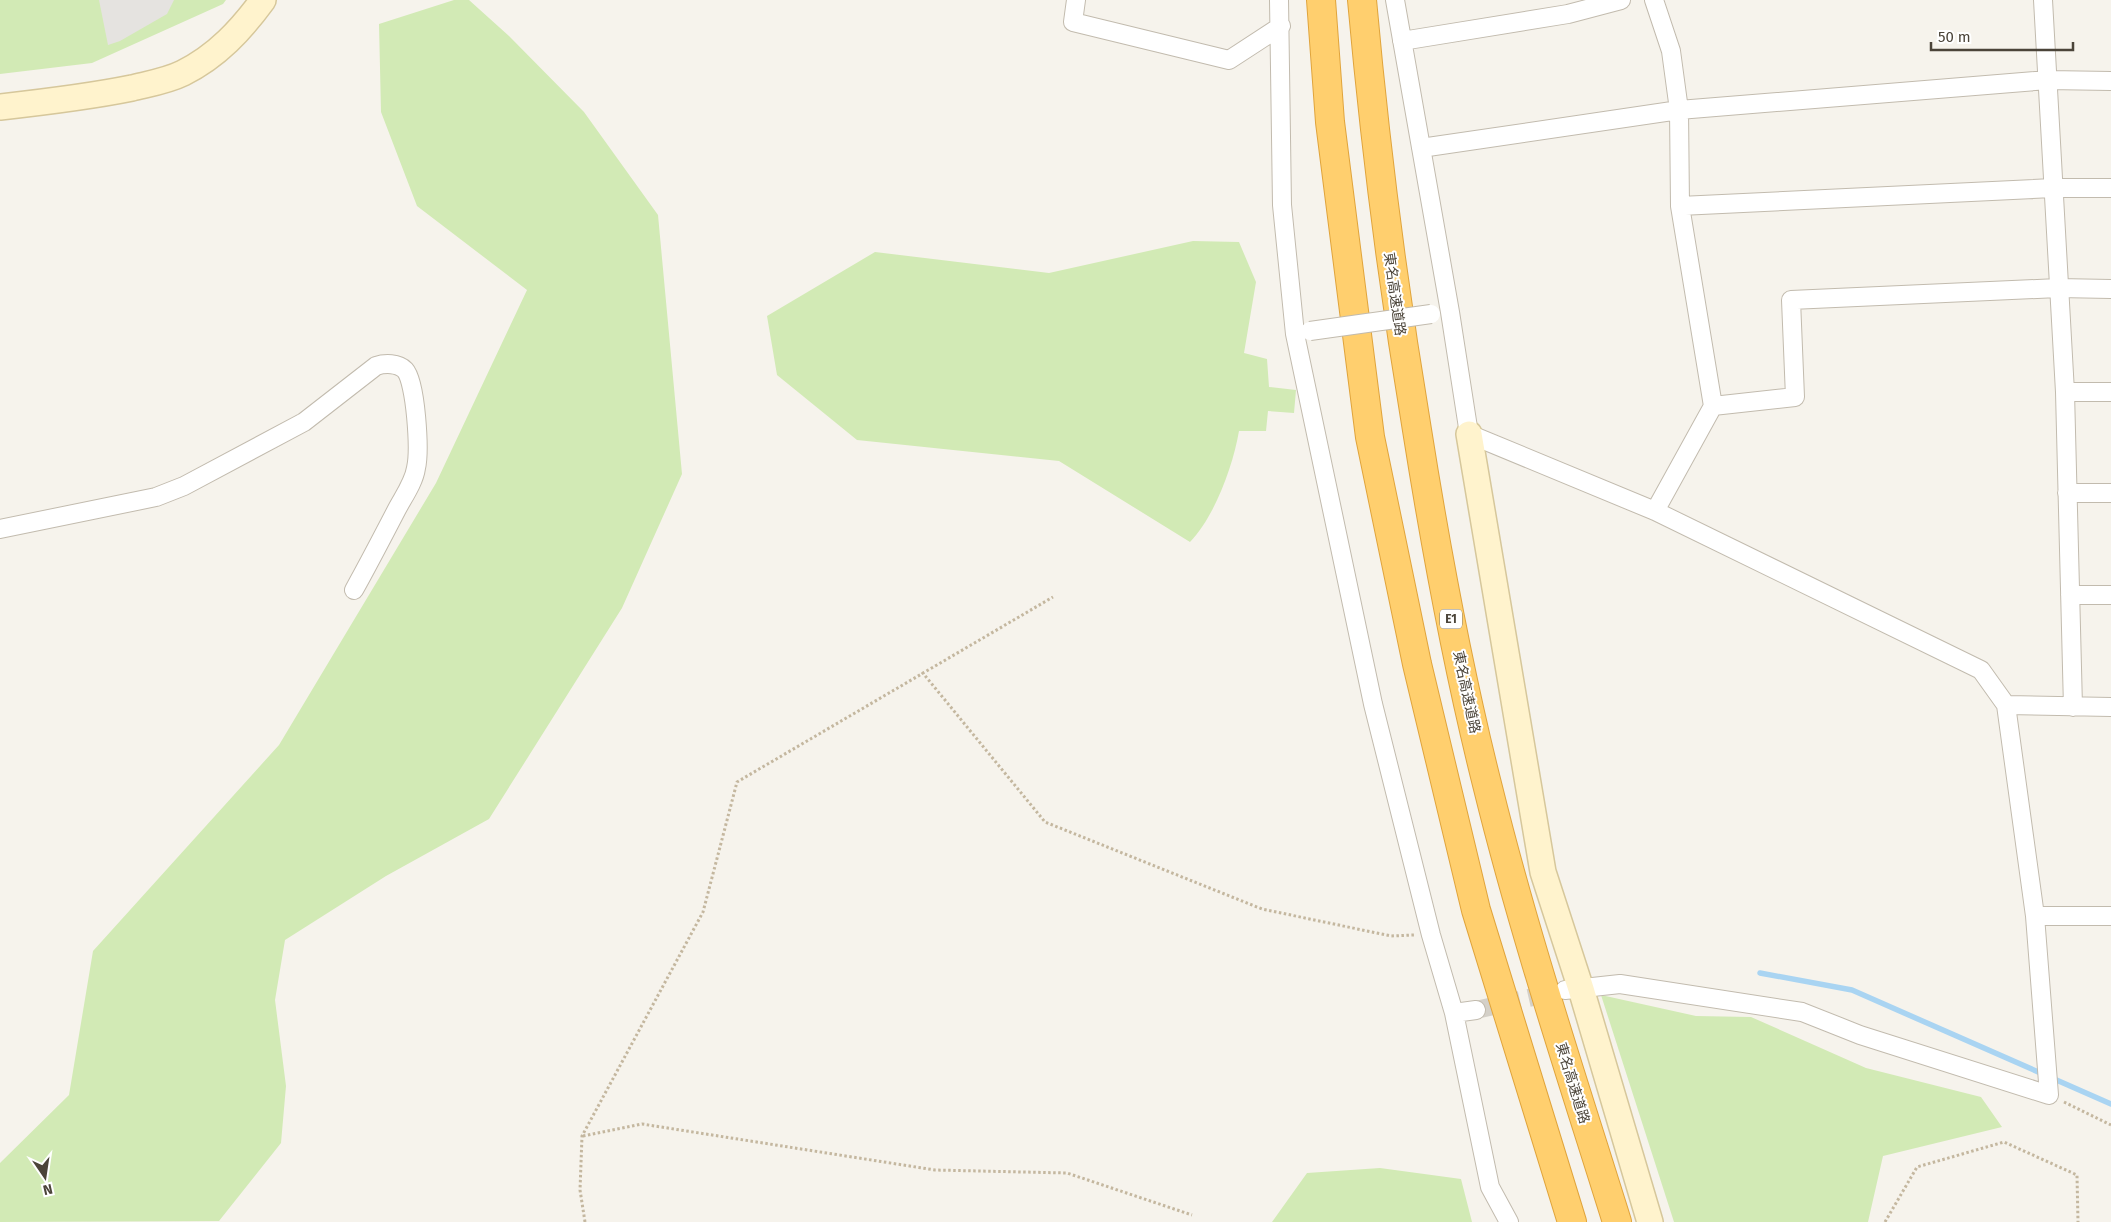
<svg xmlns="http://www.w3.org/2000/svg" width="2111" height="1222" viewBox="0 0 2111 1222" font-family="'Fira Sans','Noto Sans JP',sans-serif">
<rect width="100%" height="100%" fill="#f6f3ec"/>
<!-- green -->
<path fill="#d2eab5" d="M 0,0 L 226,0 L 223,4 L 92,63 L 0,74 Z
M 454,0 L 469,0 L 509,36 L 584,112 L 658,215 L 682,474 L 622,608 L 489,819 L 386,876 L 285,940 L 275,1000 L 286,1086 L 281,1143 L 219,1221 L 0,1222 L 0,1163 L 69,1095 L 93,951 L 279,745 L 436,483 L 527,290 L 417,206 L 381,112 L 379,24 Z
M 1193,241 L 1239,242 L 1256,282 L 1244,353 L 1267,359 L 1269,387 L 1296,390 L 1294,413 L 1268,411 L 1266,431 L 1239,431 C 1233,466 1215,516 1190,542 L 1059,461 L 857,440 L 777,375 L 767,316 L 875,252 L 1049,273 Z
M 1601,995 L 1696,1016 L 1751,1017 L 1866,1068 L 1981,1097 L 2002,1127 L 1883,1156 L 1868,1222 L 1674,1222 Z
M 1380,1168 L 1461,1179 L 1472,1222 L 1272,1222 L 1307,1173 Z"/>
<!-- parking -->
<path fill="#e5e3e0" d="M 99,0 L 174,0 L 167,14 L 120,41 L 108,45 Z"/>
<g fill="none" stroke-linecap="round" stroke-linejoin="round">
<!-- stream -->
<path stroke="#a9d4f2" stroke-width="5.5" d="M 1760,973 L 1852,990 L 2111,1104"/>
<!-- street-tunnel -->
<path stroke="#d4d0c8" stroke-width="18" stroke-dasharray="18 9" stroke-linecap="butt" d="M 1476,1010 L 1555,992"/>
<defs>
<path id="street" d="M 1076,0 L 1073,22 L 1229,60 L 1281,26
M 1279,0 L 1282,205 L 1295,334 L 1373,704 L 1431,935 L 1454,1013 L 1490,1187 L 1509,1222
M 1395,0 L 1450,312 L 1469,434 L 1655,511 L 1981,670 L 2006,705 L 2035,916 L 2049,1095 L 1860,1035 L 1802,1012 L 1620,984 L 1565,990
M 2043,0 L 2065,392 L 2073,707
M 1402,41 L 1568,14 L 1621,0
M 1421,148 L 1679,110 L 1671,51 L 1654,0
M 1680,206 L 2053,188 L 2111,188
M 2065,392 L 2111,392
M 1713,406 L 1795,397 L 1791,300 L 2058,288 L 2111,289
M 2067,493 L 2111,493
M 1655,511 L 1713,406 L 1680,206 L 1679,110 L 2048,80 L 2111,81
M 0,529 L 156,497 L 184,486 L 304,422 L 376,366 C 385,363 398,363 405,370 C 416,382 420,451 416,468 C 414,482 404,496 397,509 C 383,536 369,563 354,590
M 2070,595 L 2111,595
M 2006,705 L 2111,707
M 2035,916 L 2111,916
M 1454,1013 L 1476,1010"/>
<path id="secondary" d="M 0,107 C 45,102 88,97 132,88 C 148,84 167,81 183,73 C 217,56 241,30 263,0
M 1469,434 L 1543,872 L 1581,989 L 1650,1222"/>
<path id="highway" d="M 1321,0 L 1330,122 L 1370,437 L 1417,664 L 1476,910 L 1572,1222
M 1362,0 C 1375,145 1393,287 1417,430 C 1436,550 1458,670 1488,788 C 1524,934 1572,1078 1617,1222"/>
</defs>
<!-- street casing -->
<use href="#street" stroke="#c2bbae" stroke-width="20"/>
<!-- secondary casing -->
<use href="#secondary" stroke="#d6c79b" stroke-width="28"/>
<!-- highway casing -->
<use href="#highway" stroke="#e0a43c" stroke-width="30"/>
<!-- path -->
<path stroke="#c4b79f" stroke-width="3" stroke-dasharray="2.5 2.5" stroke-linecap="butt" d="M 922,672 L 1045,822 L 1262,909 L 1391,936 L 1414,935
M 2064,1102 L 2111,1125
M 583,1136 L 642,1124 L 935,1170 L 1067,1173 L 1192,1215
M 585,1222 L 580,1190 L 582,1136 L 703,912 L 737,782 L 1053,597
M 1885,1222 L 1917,1167 L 2004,1142 L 2077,1175 L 2078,1222"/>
<!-- street -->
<use href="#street" stroke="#fff" stroke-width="18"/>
<!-- secondary -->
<use href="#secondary" stroke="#fff3cd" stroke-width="25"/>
<!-- highway -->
<use href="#highway" stroke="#ffcf6e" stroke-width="28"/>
<defs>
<path id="street-bridge" d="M 1310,331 L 1431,314"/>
</defs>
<!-- street-bridge casing -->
<use href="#street-bridge" stroke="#c2bbae" stroke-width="20" stroke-linecap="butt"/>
<!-- street-bridge -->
<use href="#street-bridge" stroke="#fff" stroke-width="18"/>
</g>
<g text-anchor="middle" stroke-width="4" stroke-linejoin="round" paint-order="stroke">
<!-- shield labels -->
<rect fill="#fff" stroke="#817c74" stroke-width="1" x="1440" y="609.5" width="22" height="19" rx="4"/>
<g font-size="12" font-weight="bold" fill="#4b4439">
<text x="1451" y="623">E1</text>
</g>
<!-- street labels -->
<g font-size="14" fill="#4b4439" stroke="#fff">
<text transform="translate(1395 294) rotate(82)" y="5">東名高速道路</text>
<text transform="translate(1467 692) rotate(78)" y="5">東名高速道路</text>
<text transform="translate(1573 1083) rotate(73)" y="5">東名高速道路</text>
</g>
</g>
<!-- north arrow -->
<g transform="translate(45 1177) rotate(167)" stroke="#ffffff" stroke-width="4" paint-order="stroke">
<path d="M0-4L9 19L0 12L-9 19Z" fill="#4b4439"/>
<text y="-8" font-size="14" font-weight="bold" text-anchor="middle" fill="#4b4439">N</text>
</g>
<!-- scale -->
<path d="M1931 42v8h142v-8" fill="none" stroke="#4b4439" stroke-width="2.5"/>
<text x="1938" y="42" font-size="15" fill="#4b4439" stroke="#ffffff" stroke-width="4" paint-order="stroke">50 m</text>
</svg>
